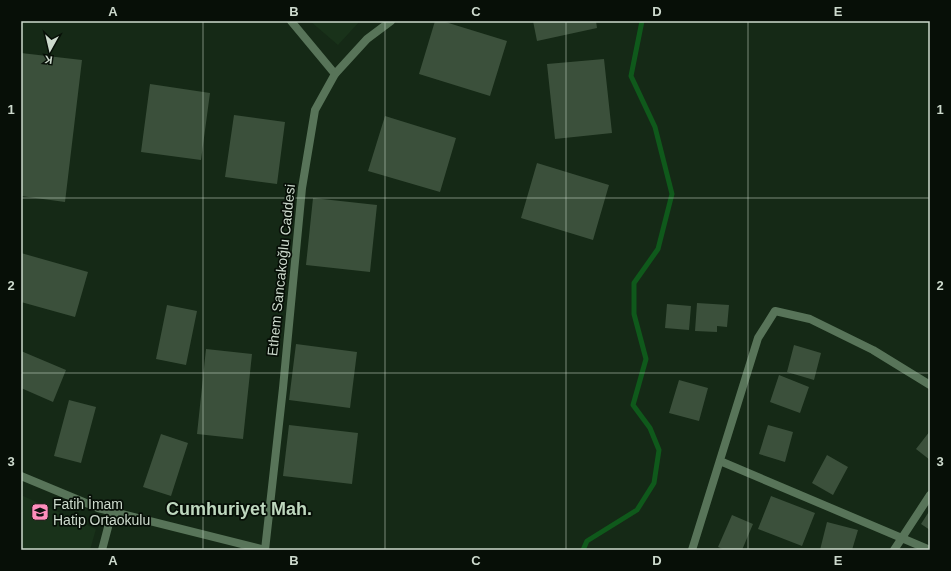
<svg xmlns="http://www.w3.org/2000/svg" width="951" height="571" viewBox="0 0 951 571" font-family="Arial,sans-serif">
<rect width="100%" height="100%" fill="#152916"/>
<!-- built -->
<path fill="#19321a" d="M 310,21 L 360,21 L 338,45 Z
M 21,495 L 96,529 L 90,550 L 21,550 Z"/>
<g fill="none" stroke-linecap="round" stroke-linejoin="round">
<!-- stream -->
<path stroke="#0f591b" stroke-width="5" d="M 583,550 L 587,541 L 637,510 L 654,483 L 659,450 L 650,428 L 633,405 L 646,359 L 634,314 L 634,283 L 658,249 L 672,194 L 655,127 L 631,76 L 642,21"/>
</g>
<!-- building -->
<path fill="#3b503b" d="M 435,21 L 442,21 L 507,41 L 490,96 L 419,74 Z
M 533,21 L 596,21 L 597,28 L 537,41 Z
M 21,53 L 82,60 L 65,202 L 21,196 Z
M 604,59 L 612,133 L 555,139 L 547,64 Z
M 150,84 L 210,93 L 201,160 L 141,152 Z
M 234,115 L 285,122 L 277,184 L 225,177 Z
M 385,116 L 456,138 L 440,192 L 368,171 Z
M 537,163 L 609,185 L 593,240 L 521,218 Z
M 313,198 L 377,205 L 370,272 L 306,265 Z
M 21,253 L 88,272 L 75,317 L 21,302 Z
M 697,303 L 729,305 L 727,327 L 717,326 L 717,332 L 695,331 Z
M 667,304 L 691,306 L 689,330 L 665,328 Z
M 167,305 L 197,311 L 186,365 L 156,359 Z
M 296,344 L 357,352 L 350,408 L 289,400 Z
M 794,345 L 821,353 L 814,380 L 787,372 Z
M 206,349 L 252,354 L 243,439 L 197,434 Z
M 21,351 L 66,370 L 53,402 L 21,388 Z
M 779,375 L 809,387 L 800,413 L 770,402 Z
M 679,380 L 708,388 L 699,421 L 669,413 Z
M 69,400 L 96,407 L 81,463 L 54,456 Z
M 289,425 L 358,433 L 352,484 L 283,476 Z
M 768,425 L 793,432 L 785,462 L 759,454 Z
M 930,431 L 930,460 L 916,449 Z
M 161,434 L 188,443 L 171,496 L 143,487 Z
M 827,455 L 848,467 L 833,495 L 812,483 Z
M 771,496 L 815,513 L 802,546 L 758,529 Z
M 930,510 L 930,530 L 921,524 Z
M 732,515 L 753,524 L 742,550 L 725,550 L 718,547 Z
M 827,522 L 858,530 L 852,550 L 820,550 Z"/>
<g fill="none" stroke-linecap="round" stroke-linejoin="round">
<!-- minor -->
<path stroke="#587459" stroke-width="8" d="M 291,21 L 335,74
M 720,461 L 930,550
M 21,476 L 98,508 L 265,550
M 102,550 L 112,512
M 692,550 L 758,338 L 775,311 L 810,319 L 873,350 L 930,385
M 894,550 L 930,495"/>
<!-- tertiary -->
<path stroke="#587459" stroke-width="8" d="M 265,550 L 283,388 L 302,188 L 315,110 L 335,74 L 367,39 L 391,21"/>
</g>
<!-- grid -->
<path fill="none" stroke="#cddacd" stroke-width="1" stroke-opacity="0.55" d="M 203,21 L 203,550M 385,21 L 385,550M 566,21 L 566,550M 748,21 L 748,550M 21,198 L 930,198M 21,373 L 930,373"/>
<!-- icons -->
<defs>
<symbol id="school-square" viewBox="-11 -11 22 22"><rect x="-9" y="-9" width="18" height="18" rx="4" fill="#fe8ebc" stroke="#070f07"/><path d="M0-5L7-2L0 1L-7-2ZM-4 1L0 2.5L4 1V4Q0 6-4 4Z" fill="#111"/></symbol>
</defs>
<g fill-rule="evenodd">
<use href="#school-square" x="30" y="502" width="20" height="20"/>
</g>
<g text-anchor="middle" stroke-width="3.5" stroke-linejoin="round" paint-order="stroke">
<!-- street labels -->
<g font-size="14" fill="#cddacd" stroke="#070f07">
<text transform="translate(281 270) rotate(-84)" y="5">Ethem Sancakoğlu Caddesi</text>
</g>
<!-- poi labels -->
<g font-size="14" fill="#cddacd" stroke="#070f07" text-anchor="start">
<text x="53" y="509">Fatih İmam<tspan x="53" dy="16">Hatip Ortaokulu</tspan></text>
</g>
<!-- district labels -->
<g font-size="18" font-weight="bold" fill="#bed7be" stroke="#070f07">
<text x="239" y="515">Cumhuriyet Mah.</text>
</g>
</g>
<!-- border -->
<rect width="951" height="571" fill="none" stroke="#070f07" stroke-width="44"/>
<!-- north arrow -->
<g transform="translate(50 50) rotate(188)" stroke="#070f07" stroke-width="3" paint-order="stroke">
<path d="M0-3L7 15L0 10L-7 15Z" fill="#cddacd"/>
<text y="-6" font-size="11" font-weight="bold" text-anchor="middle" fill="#cddacd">K</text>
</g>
<rect x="22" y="22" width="907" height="527" fill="none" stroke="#cddacd" stroke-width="1.5"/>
<g font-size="13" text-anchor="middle" font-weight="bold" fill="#cddacd">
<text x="113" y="16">A</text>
<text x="294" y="16">B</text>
<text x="476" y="16">C</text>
<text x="657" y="16">D</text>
<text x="838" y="16">E</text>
<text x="11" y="114">1</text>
<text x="940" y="114">1</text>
<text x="11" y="290">2</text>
<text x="940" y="290">2</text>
<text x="11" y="466">3</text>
<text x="940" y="466">3</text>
<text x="113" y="565">A</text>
<text x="294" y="565">B</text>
<text x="476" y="565">C</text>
<text x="657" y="565">D</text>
<text x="838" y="565">E</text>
</g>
</svg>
